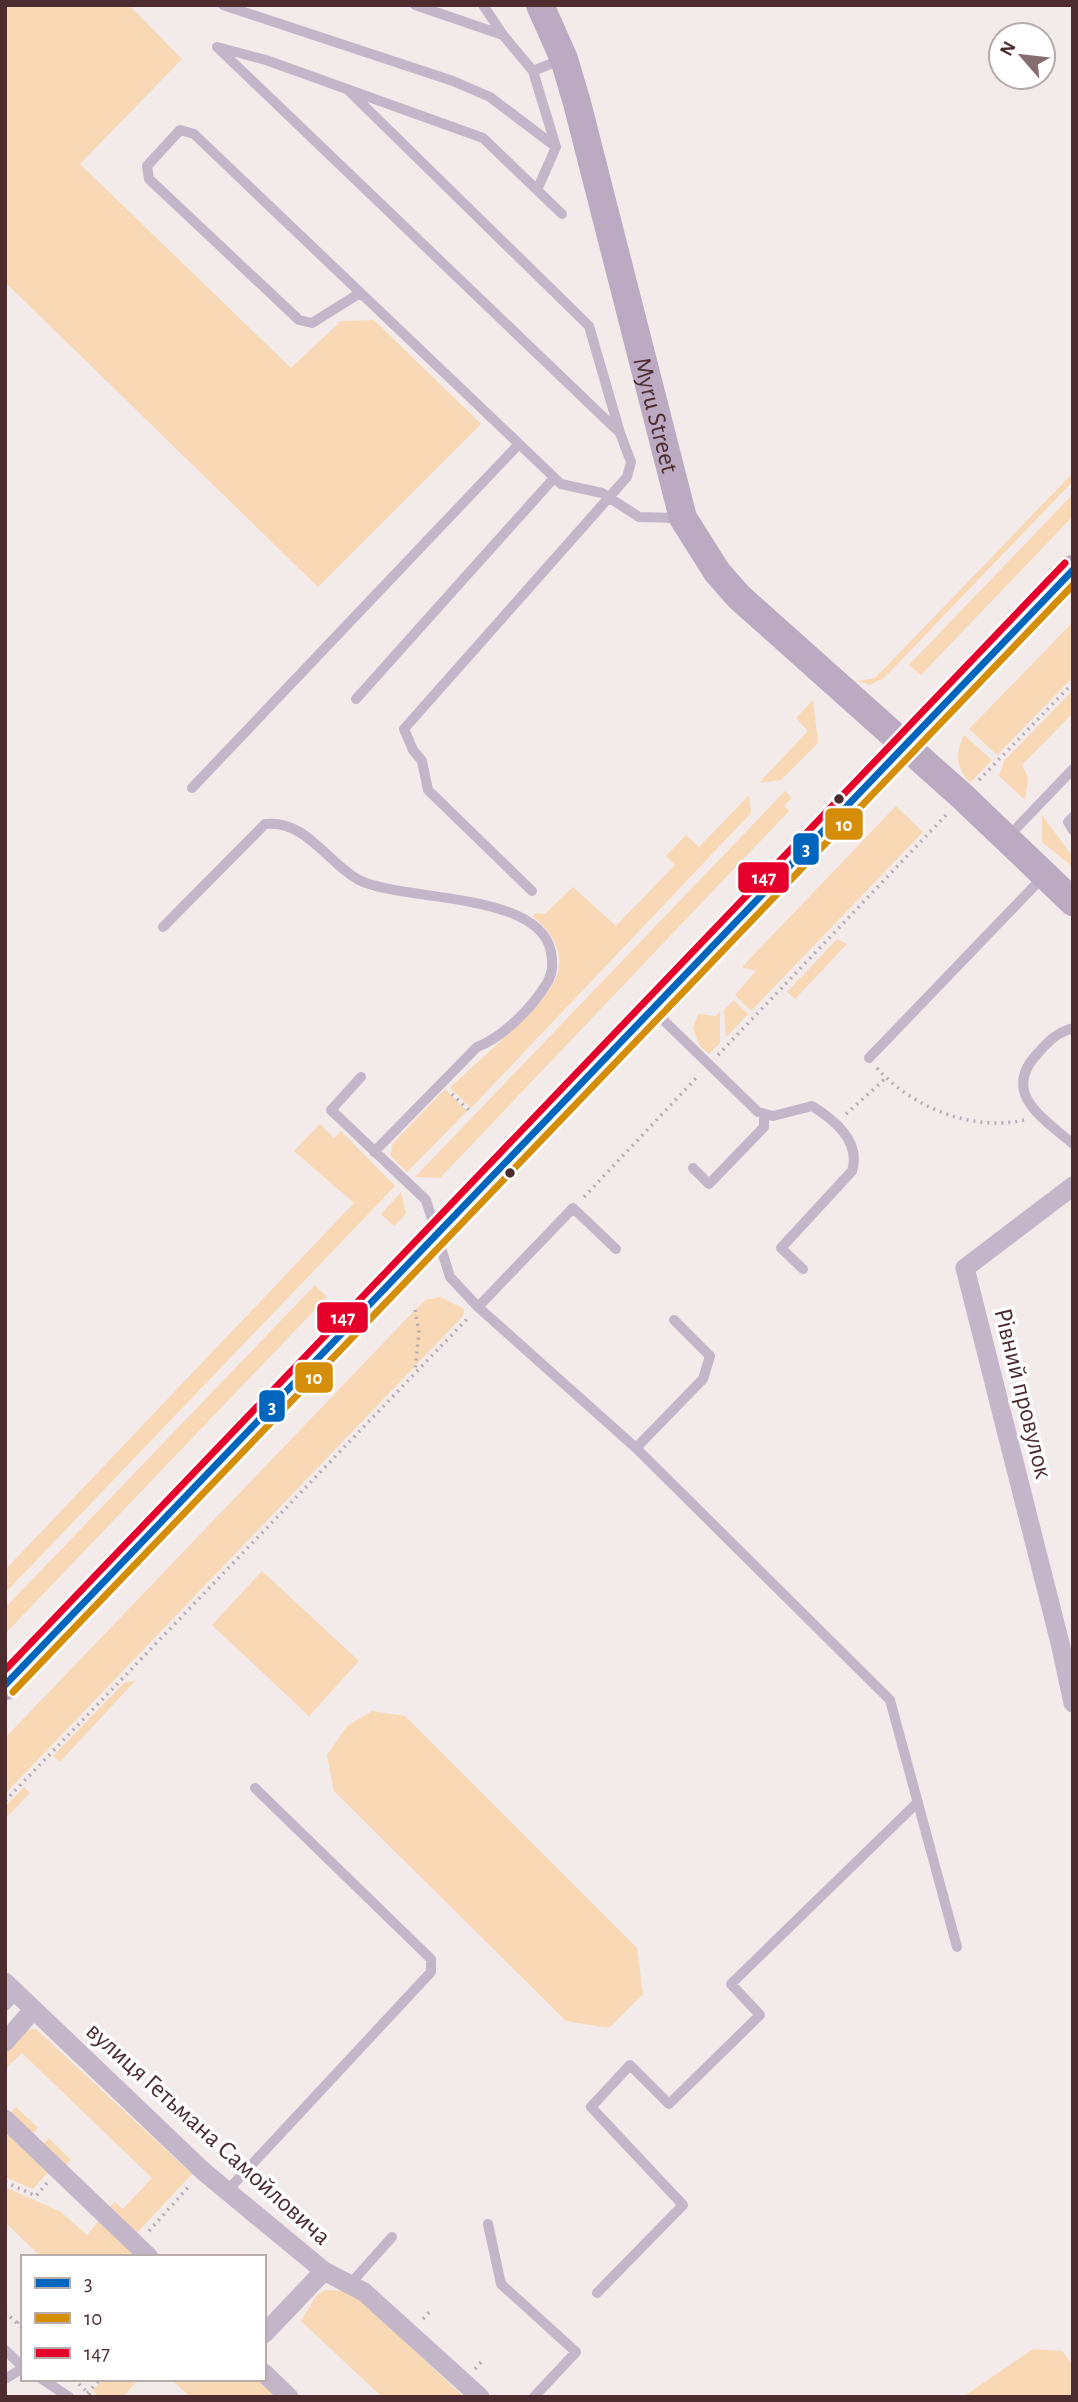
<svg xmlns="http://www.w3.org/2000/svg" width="1078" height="2402" viewBox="0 0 1078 2402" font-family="'Alegreya Sans',sans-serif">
<rect width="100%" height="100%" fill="#f3eaea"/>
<!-- green -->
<path fill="#f8d8b5" d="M 5,5 L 129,5 L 182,59 L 80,164 L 291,368 L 341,321 L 374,320 L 481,424 L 318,587 L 5,282 Z
M 1073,473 L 1073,481 L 885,677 L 870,685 L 858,681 L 875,678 Z
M 1073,494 L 1073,516 L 921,675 L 909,665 Z
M 1073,622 L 1073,677 L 997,755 L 969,729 Z
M 1073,690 L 1073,713 L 1022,765 L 1028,778 L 1025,800 L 999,776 L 1004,761 Z
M 813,700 L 818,743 L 781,780 L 759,783 L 808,731 L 796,718 Z
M 964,735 L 992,760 L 970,783 C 956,768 955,753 964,735 Z
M 785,791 L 792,798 L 784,806 L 789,811 L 440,1178 L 415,1177 Z
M 749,795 L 751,813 L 471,1108 L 450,1088 C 473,1065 546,1004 556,978 C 566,954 552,931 533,917 L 535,913 L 545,914 L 573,887 L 616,926 L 675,865 L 666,856 L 686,835 L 699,847 Z
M 896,806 L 923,832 L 751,1011 L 735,995 L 756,971 L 742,967 Z
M 1042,815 L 1073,857 L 1073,867 L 1042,842 Z
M 837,939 L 847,944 L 795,999 L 787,992 Z
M 734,1000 L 748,1014 L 726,1037 L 724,1010 Z
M 720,1011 L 720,1043 L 709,1054 L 699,1045 L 693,1028 L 698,1014 L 716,1016 Z
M 445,1089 L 467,1111 L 407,1172 L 390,1155 L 393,1143 Z
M 320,1124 L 334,1138 L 341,1131 L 395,1186 L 5,1593 L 5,1570 L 354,1203 L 294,1151 Z
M 401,1192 L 406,1214 L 394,1226 L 381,1214 Z
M 315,1285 L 327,1297 L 5,1634 L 5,1608 Z
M 440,1297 L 464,1309 L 463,1316 L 5,1794 L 5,1738 L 415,1310 L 426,1300 Z
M 262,1571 L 359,1661 L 309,1716 L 212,1625 Z
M 135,1681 L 60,1762 L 53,1756 L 125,1682 Z
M 372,1711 L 405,1716 L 637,1948 L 643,1994 L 609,2028 L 566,2021 L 334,1791 L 327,1755 L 347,1726 Z
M 24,1787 L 30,1793 L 5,1819 L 5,1807 Z
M 36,2029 L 192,2174 L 134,2236 L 107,2210 L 114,2202 L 123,2209 L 152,2178 L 22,2053 L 5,2069 L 5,2048 L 28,2030 Z
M 16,2107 L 38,2128 L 31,2135 L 9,2114 Z
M 5,2125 L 51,2169 L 33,2189 L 5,2177 Z
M 49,2138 L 71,2160 L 64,2167 L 42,2146 Z
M 5,2187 L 61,2212 L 87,2235 L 102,2217 L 140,2257 L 41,2257 L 5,2222 Z
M 325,2290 L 344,2291 L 355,2295 L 464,2397 L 382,2397 L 301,2321 L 316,2296 Z
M 1033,2349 L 1062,2351 L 1073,2365 L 1073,2397 L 963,2397 Z
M 104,2379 L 139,2379 L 123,2397 L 99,2397 L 93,2390 Z
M 171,2379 L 262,2379 L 280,2397 L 190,2397 Z"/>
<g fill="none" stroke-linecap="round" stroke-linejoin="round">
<!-- path -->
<path stroke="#b8acb8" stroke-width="3.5" stroke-dasharray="2 5" stroke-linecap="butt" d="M 979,780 L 1073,683
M 718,1055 L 947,814
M 877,1068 C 911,1107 973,1132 1024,1120
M 452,1094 L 471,1112
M 846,1114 L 886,1078
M 584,1197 L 699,1075
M 415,1310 L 419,1331 L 415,1371
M 5,1801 L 469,1317
M 5,2182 L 36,2196 L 47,2183
M 149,2231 L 191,2184
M 5,2312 L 23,2329
M 423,2319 L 431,2310
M 17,2323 L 23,2317
M 475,2369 L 483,2360
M 74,2379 L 92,2397
M 87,2393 L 101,2379"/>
<!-- lane -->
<path stroke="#c3b6c9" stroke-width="10" d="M 223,5 L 453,81 L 490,97 L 556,147 L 537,190
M 415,5 L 503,35 L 533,71
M 483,5 L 503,35
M 349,91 L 589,326 L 620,433
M 556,147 L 533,71 L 563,59
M 360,293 L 312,323 L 299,320 L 149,179 L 147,166 L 180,130 L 194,134 L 561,484 L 602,493 L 639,517 L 679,518
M 356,699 L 554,478
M 192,788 L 518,445
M 1073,817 L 1068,822 L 1073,830
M 1007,838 L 1073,769
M 532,891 L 428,790 L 422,761 L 413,750 L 404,729 L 627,477 L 631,462 L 620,433 L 217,47 L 266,60 L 483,138 L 562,214
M 163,927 L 265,824 C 306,819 328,864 359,880 C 403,902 540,891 551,952 C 553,964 553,973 547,983 C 532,1008 503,1037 477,1047 L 374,1152
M 654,1011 L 758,1112 L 773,1116 L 812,1106 C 835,1120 861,1142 852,1171 L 781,1248 L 803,1269
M 1073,1028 C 1056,1033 1049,1041 1038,1053 C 1000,1093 1043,1118 1073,1144
M 869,1058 L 1043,877
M 361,1077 L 331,1110 L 426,1200 L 450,1277 L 478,1307 L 636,1448 L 703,1379 L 710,1356 L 674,1320
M 693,1168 L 709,1184 L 764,1127 L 764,1116
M 478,1307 L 573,1208 L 616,1249
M 636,1448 L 890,1700 L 957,1947
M 5,2006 L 17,1994
M 228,2190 L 431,1972 L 431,1959 L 255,1788
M 488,2224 L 501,2284 L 576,2352 L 534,2397
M 351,2283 L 392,2237
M 597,2293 L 683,2205 L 591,2107 L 630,2065 L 669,2104 L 760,2015 L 731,1984 L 918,1802
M 5,2350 L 23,2367
M 5,2379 L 23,2368
M 42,2379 L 69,2397"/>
<!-- street -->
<path stroke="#c3b6c9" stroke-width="19" d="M 1073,1186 L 965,1268 L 1060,1643 L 1073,1703
M 5,1982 L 203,2171 L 324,2271 L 364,2292 L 480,2397
M 5,2042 L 33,2010
M 5,2119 L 149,2257
M 264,2334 L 324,2271
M 264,2373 L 289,2397"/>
<!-- secondary -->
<path stroke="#bbaac1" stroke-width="28" id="s1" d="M 540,5 L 564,59 L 577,103 L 683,518 L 717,572 L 739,597 L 963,797 L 1073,902"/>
<!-- primary -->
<path stroke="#bdacc2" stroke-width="30" d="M 5,1685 L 1073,570"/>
<defs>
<path id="bus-1" d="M 5,1685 L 1073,570"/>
<path id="bus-2" d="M 13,1692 L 1073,585"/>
<path id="bus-3" d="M 5,1670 L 1065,563"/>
</defs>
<!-- bus-1 casing -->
<use href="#bus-1" stroke="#fff" stroke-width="12"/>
<!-- bus-2 casing -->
<use href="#bus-2" stroke="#fff" stroke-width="12"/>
<!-- bus-3 casing -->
<use href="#bus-3" stroke="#fff" stroke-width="12"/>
<!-- bus-1 -->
<use href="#bus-1" stroke="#0065bd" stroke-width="7"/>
<!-- bus-2 -->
<use href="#bus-2" stroke="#d58e09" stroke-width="7"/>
<!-- bus-3 -->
<use href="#bus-3" stroke="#e4002b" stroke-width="7"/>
</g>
<!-- markers -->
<g fill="#4c2c2f" stroke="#fff" stroke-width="2.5">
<circle cx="839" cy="799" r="6"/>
<circle cx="510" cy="1173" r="6"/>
</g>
<g text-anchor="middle" stroke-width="7" stroke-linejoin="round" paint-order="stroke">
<!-- street labels -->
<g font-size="26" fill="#4c2c2f" stroke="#fff">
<text dy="9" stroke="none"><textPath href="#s1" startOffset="427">Myru Street</textPath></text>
<text transform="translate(1024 1393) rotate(76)" y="9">Рівний провулок</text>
<text transform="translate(209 2133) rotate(42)" y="9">вулиця Гетьмана Самойловича</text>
</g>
</g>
<g stroke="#fff" stroke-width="2.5">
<rect x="824" y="807" width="40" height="34" rx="7" fill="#d58e09"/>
<rect x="792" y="832" width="28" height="34" rx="7" fill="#0065bd"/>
<rect x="737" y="861" width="53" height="33" rx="7" fill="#e4002b"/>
<rect x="316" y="1301" width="53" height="33" rx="7" fill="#e4002b"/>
<rect x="294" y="1361" width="40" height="33" rx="7" fill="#d58e09"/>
<rect x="258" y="1389" width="28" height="34" rx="7" fill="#0065bd"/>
</g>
<g font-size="19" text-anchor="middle" font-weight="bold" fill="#fff">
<text x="844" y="831">10</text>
<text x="806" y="855">3</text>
<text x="764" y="884">147</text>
<text x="343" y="1324">147</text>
<text x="314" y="1384">10</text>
<text x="272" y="1413">3</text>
</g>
<!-- border -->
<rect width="1078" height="2402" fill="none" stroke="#4c2c2f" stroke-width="14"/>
<!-- legend -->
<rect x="21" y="2255" width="245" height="126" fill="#ffffff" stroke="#b7abac" stroke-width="2"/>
<rect x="35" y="2278" width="35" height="10" fill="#0065bd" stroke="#b7abac" stroke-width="2"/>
<text x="84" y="2290" font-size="21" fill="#4c2c2f">3</text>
<rect x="35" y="2313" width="35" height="10" fill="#d58e09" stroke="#b7abac" stroke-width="2"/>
<text x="84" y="2325" font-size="21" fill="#4c2c2f">10</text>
<rect x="35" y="2348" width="35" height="10" fill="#e4002b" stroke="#b7abac" stroke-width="2"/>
<text x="84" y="2360" font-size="21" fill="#4c2c2f">147</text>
<!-- north arrow -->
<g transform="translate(1022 56) rotate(298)"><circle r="33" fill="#ffffff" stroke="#b7abac" stroke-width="2"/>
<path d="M0-5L12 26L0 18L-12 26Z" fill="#866e70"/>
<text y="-10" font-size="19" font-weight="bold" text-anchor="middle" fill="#4c2c2f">N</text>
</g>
</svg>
